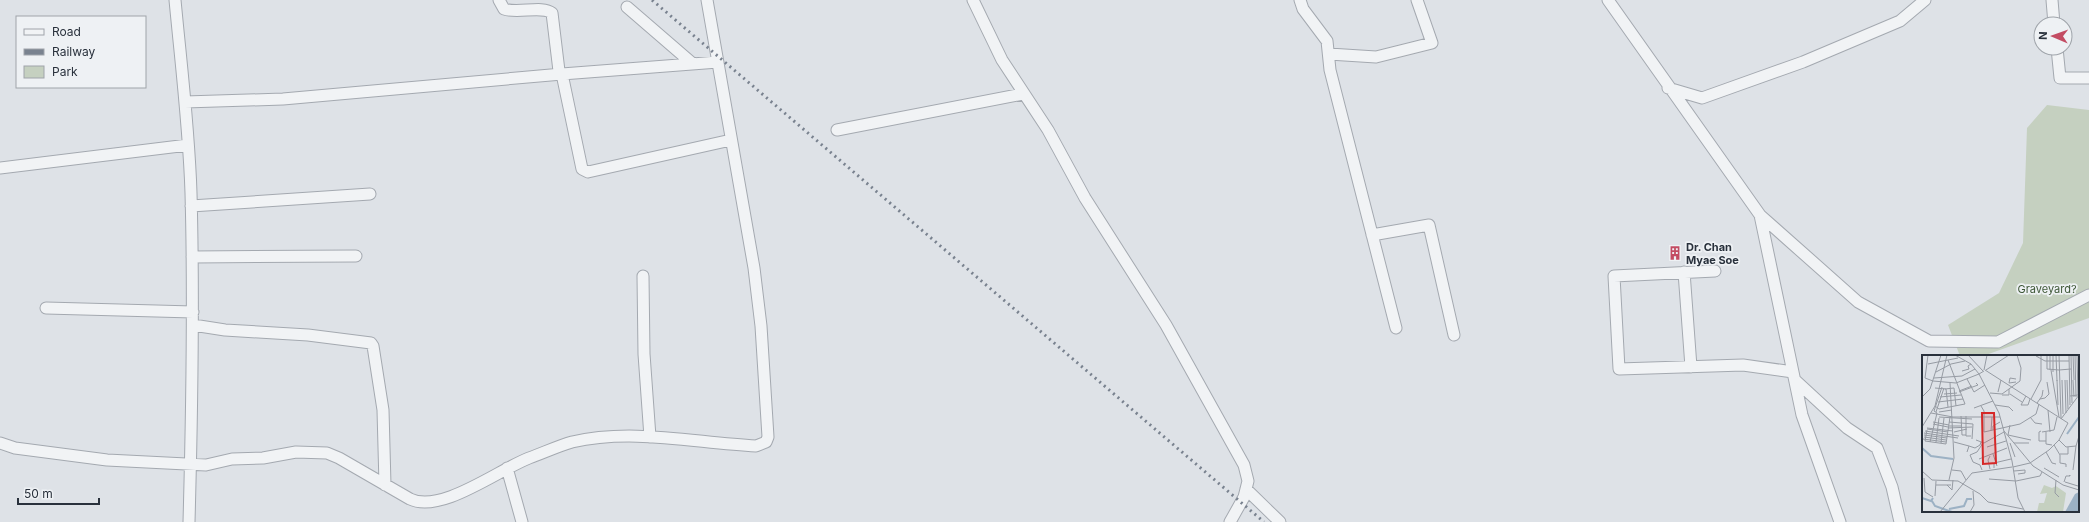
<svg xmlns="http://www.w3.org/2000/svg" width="2089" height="522" viewBox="0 0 2089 522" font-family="Inter,sans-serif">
<rect width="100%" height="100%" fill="#dee2e7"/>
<!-- green -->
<path fill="#c5d0c0" d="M 2047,105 L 2089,110 L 2089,318 L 1983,356 L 1960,356 L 1948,325 L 1999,293 L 2023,243 L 2027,128 Z"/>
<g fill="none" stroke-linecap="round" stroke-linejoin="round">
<defs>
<path id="street" d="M 175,0 C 181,64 189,128 191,193 C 194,302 192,412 189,522
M 499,0 L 504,9 C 518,14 542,5 552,13 L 559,71 L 562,74 L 718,62
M 973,0 L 1002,60 L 1048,130 L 1085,198 L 1166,325 L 1244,465 L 1248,481 L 1244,497 L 1230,522
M 1300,0 L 1303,9 L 1327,41 L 1330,70 L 1396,328
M 1608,0 L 1760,215 L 1802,415 L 1840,522
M 2052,0 L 2054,24
M 627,7 L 693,64
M 2057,48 L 2060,78 L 2089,78
M 1329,54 L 1376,57 L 1432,43 L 1417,0
M 1668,88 L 1702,98 L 1803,62 L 1900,21 L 1925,0
M 185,102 L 283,99 L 562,74 L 582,169 L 588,172 L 731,140
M 837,130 L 1023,94
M 0,168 L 188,145
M 191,206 L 370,194
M 1760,215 L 1858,302 L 1929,341 L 1998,342 L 2089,295
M 1372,235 L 1429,225 L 1454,335
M 192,257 L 356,256
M 1715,271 L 1614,276 L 1619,369 L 1743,365 L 1793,372
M 1684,272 L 1691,367
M 643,276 L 644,354 L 650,437
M 46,308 L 193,312
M 193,325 L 225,330 L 308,335 L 371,343 L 373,346 L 383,410 L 385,485
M 1795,380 L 1847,428 L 1877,448 L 1892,487 L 1900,522
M 0,443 L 15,448 L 107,460 L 206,465 L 232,459 L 263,458 L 296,452 L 327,453 L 339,458 L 410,499 C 441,514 498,470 529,458 C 543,453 558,446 572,442 C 633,428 695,443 756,446 L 766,442 L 768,437 L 761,326 L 754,268 L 707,0
M 507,468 L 522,522
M 1246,489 L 1280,522"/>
</defs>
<!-- street casing -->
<use href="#street" stroke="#a4a9b0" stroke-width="13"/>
<!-- street -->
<use href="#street" stroke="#f1f3f5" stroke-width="11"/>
<!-- rail -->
<path stroke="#79828f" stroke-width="3" stroke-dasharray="2 4" stroke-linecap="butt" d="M 652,0 L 1264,522"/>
</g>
<!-- icons -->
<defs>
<symbol id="building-bare" viewBox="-9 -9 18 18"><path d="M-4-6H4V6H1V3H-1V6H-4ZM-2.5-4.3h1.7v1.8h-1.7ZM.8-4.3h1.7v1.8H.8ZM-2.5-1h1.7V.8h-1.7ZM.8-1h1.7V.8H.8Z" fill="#c34c63" stroke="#eef1f4" stroke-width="2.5" paint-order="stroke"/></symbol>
</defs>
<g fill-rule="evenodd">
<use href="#building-bare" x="1665" y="243" width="20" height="20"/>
</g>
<g text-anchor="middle" stroke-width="3.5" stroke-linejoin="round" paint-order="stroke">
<!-- poi labels -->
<g font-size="11" font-weight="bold" fill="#29313c" stroke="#eef1f4" text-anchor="start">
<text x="1686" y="251">Dr. Chan<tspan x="1686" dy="13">Myae Soe</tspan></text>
</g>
<!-- park labels -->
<g font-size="11" fill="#3e5737" stroke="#eef1f4">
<text x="2047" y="293">Graveyard?</text>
</g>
</g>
<!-- overview -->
<g transform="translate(1922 355)">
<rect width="157" height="157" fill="#dee2e7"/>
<path d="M 122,130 L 130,133 L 134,131 L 144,138 L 141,157 L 115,157 L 117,148 L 122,148 L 125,138 L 118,139 Z" fill="#c5d0c0"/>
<path d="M 157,137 L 157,157 L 143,157 L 153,139 Z" fill="#9cb1c4"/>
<path fill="none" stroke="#9cb1c4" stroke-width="2" d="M 145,79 L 157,62M 0,93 L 9,101 L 31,104M 0,143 L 9,146 L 11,143M 10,146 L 13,151 L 30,157M 27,154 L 42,151 L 45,144 L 50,144"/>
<path fill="none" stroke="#969ba3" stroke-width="1" d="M 6,0 L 3,23 L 11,26 L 34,28 L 57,19 L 49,9 L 33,0M 46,0 L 61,16M 125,0 L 125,14 L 137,15M 128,0 L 128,15M 131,0 L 131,17M 134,0 L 135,26M 137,0 L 139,63M 147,0 L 148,50M 149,0 L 150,48M 151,0 L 152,25M 153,0 L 154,42M 114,1 L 123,6 L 147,6M 6,9 L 36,3M 62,15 L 65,0M 63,15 L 146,68M 64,15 L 87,0M 129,15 L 137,62M 137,15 L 149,14M 40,16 L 47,14 L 46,11 L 49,9M 62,16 L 57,19 L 77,58 L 90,106 L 96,143 L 103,157M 14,17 L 29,9 L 43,6M 12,23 L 40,21 L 53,14M 45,24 L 52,37 L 63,30M 94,24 L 88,23 L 87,28 L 94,27M 135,25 L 136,50M 140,25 L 141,59M 143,25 L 144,58M 145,25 L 146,54M 151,25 L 152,42M 13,33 L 24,34 L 26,52M 23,34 L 32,33 L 34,51M 37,36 L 50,31M 37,37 L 56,30 L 54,28M 76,37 L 79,25M 68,38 L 80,39 L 98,26 L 99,13 L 95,0M 22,39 L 35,38M 88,39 L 100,47M 80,40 L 87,40 L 87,34M 104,41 L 99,50 L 106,50 L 108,44M 148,41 L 156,40 L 155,0M 0,42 L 8,34 L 19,0M 18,42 L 39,40M 109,44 L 119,25 L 119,0 L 115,1M 118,44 L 123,43 L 127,39 L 125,27M 16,47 L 41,44M 115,48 L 120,41 L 121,35M 73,50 L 87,52 L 91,56M 13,51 L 17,54 L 43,49 L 26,5M 59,51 L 62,56 L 62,77 L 98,69 L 114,59 L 117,49M 52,53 L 71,46M 126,55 L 128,77M 14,57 L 22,33M 17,57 L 30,55M 9,58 L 31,62 L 78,62M 39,61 L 40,80 L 44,80M 44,61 L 44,81 L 49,81M 17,62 L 50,64M 108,62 L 113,68 L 120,69M 139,64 L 157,40M 11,67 L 27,70M 27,67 L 51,69 L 50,84M 11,69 L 26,72M 88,70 L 86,80 L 109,85M 27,71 L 40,71M 0,72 L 13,51 L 25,0M 5,73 L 31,76M 26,73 L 50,72M 5,74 L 26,77M 5,75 L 3,86 L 24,89 L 28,62M 71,75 L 71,71 L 78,67M 3,76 L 37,81M 69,76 L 70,62M 82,76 L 111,111 L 141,130 L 157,135M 119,76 L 117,77 L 117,86 L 124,86M 32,77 L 45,74M 120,77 L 132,75 L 135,62M 124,77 L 124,89 L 130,90M 2,78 L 36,83M 2,80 L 25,83M 2,82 L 24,85M 1,84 L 24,87M 54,85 L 62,88 L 82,77M 137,85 L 144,92 L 154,91 L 157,81M 8,87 L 15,58 L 12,56 L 20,32M 14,87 L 17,63M 32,87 L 47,91 L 45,97M 19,88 L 22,63M 88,88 L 93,102M 92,88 L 107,88M 132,90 L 138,100 L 138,108 L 144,109 L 144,112M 47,91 L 53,93 L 58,90 L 59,87M 65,92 L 84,86M 124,97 L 130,108 L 134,109M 71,99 L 75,111M 138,99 L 146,99 L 146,92M 57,104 L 85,93M 91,112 L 108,108 L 127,95 L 137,85 L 146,68M 72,113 L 72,108 L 89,104M 122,113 L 137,122M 68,114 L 66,105 L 68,101M 30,115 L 39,116 L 44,125M 60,115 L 58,110 L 51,107 L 48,100 L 55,97 L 61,88M 151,115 L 154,91M 0,116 L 10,125 L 36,126 L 58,139 L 66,147 L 101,154M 92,116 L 103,115 L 103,118 L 96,119M 2,123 L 3,137 L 11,142M 67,124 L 94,126 L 118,121 L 120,117M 27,125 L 32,103 L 28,28M 134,125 L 133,138 L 137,142M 142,127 L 144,121 L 148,121 L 148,120 L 147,121M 143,127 L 156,131M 14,130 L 29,130M 25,130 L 30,135 L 31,125M 13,141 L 14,126M 18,157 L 50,118 L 90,112M 48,157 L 52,150 L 51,136"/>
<path fill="#d62828" fill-opacity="0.15" stroke="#d62828" stroke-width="2" d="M 60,58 L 72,58 L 74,108 L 61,109 Z"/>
<rect width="157" height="157" fill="none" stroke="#29313c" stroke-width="2"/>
</g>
<!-- legend -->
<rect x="16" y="16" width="130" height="72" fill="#eef1f4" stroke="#9fa4aa"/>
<rect x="24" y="29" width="20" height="6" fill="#f1f3f5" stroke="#9fa4aa"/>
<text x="52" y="36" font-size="12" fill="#29313c">Road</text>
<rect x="24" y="49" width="20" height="6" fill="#79828f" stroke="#9fa4aa"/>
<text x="52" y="56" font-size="12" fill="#29313c">Railway</text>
<rect x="24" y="66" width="20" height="12" fill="#c5d0c0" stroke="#9fa4aa"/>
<text x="52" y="76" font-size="12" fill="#29313c">Park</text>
<!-- north arrow -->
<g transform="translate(2053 36) rotate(272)"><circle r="19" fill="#eef1f4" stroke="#9fa4aa"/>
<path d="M0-3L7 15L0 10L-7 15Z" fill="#c34c63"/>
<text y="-6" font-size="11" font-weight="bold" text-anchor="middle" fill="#29313c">N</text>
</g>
<!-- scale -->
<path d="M18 498v6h81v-6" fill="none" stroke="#29313c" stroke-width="2"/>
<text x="24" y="498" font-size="12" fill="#29313c" stroke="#eef1f4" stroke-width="3" paint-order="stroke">50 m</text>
</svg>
